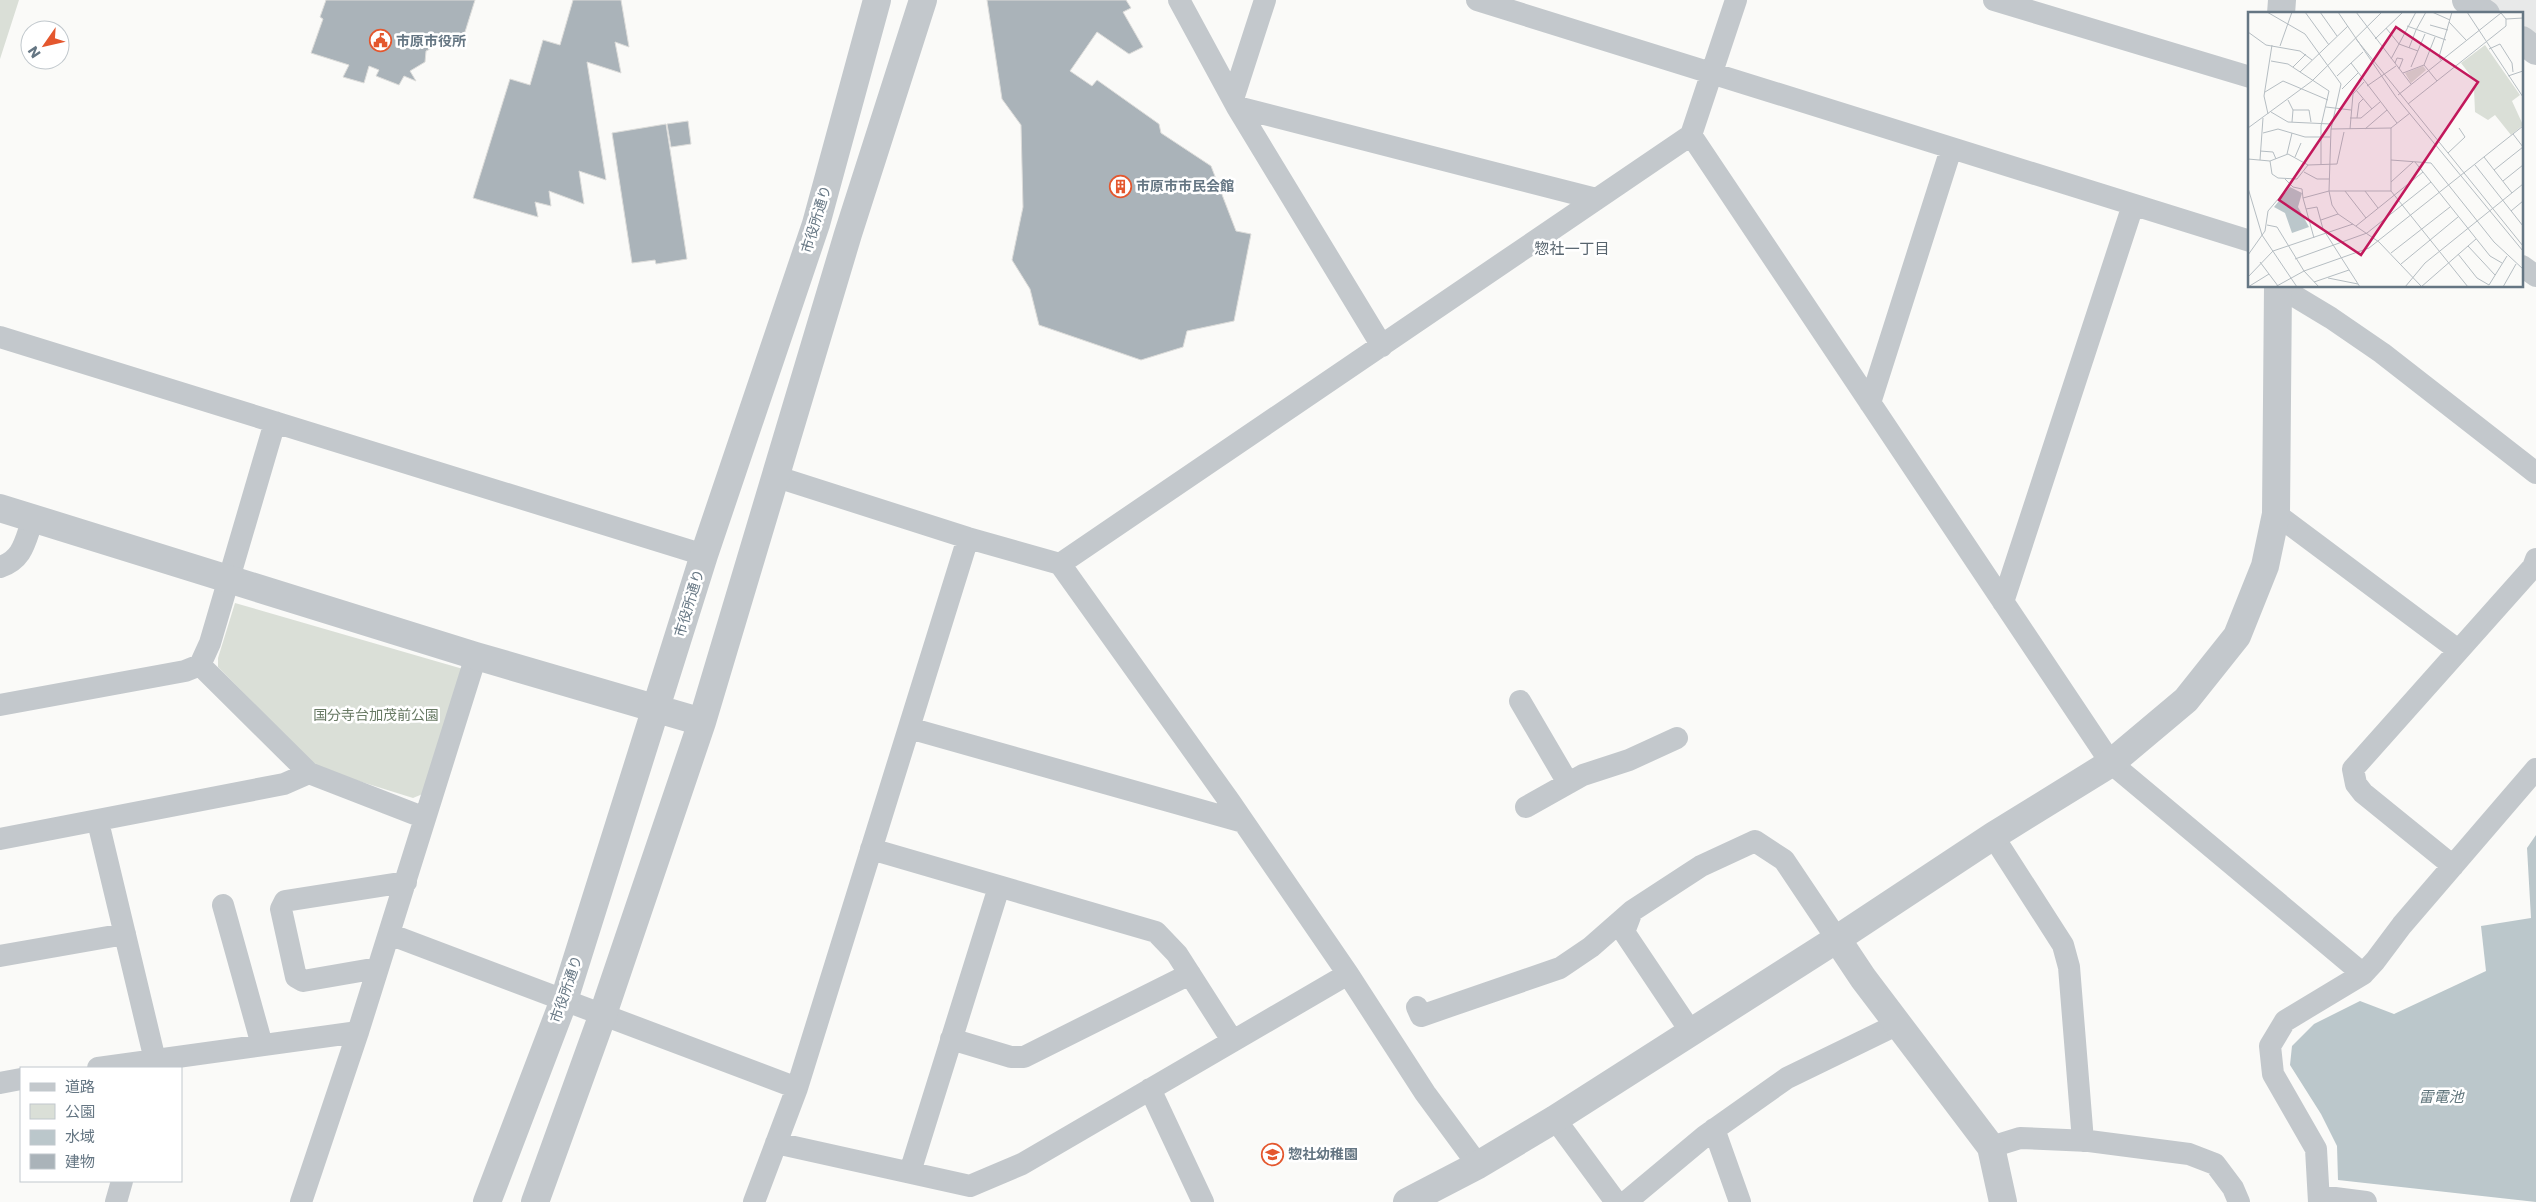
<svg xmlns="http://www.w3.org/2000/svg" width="2536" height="1202" viewBox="0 0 2536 1202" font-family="Poppins,'Noto Sans JP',sans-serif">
<rect width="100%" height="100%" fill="#fafaf8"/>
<!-- built -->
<path fill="#e8e9e9" d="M 2484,0 L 2536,0 L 2536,37 L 2522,27 L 2522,14 L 2504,14 Z"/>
<!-- green -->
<path fill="#dadfd7" d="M 0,0 L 19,0 L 0,59 Z
M 235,603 L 463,669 L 425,793 L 413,798 L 317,768 L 218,667 L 218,658 Z"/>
<!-- water -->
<path fill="#bbc7cb" d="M 2536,835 L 2536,1202 L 2338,1180 L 2337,1146 L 2321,1114 L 2290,1065 L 2292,1046 L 2314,1024 L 2360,1001 L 2394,1014 L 2486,971 L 2481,926 L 2531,918 L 2527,848 Z"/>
<!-- building -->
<path fill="#aab3b9" stroke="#dcdcda" d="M 326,0 L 475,0 L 465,32 L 426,51 L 425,62 L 410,71 L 416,81 L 404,76 L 399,85 L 376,76 L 379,70 L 369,66 L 364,83 L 343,77 L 349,65 L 311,53 L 323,19 L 320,17 Z
M 573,0 L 621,0 L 629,47 L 615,42 L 621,73 L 587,62 L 606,180 L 579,171 L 584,204 L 549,191 L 551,206 L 535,202 L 538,217 L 473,198 L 510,79 L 530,85 L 543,40 L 560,45 Z
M 987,0 L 1126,0 L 1131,8 L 1123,12 L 1143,47 L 1129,54 L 1097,32 L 1070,71 L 1092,86 L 1097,80 L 1159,124 L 1161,133 L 1211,166 L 1236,231 L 1251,234 L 1234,321 L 1187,331 L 1183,347 L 1141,360 L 1039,325 L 1030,289 L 1012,260 L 1023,207 L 1021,125 L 1002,99 Z
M 688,121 L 691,144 L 671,147 L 667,124 Z
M 666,124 L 687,259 L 656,264 L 655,260 L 632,263 L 612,133 Z"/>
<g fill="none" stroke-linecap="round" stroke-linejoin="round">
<!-- minor -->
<path stroke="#c3c8cc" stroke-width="22" d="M 1179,0 L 1237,107 L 1382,346
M 1477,0 L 2250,241
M 1994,0 L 2250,77
M 1233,99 L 1265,0
M 1237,107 L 1596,199
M 1691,135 L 2111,763 L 2363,974 L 2375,961 L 2402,925 L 2536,769
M 2522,266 L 2536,276
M 2278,286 L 2331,318 L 2382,353 L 2536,473
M 0,337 L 704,555
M 1870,403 L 1951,149
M 774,476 L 968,538 L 1060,564 L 1230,802 L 1348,974 L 1425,1093 L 1478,1165
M 2276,514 L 2458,650
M 1060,564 L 1691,135 L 1736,0
M 0,567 C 24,559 25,540 33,519
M 2003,602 L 2133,205
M 200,665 L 309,773 L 425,818
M 1520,701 L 1568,783
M 0,705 L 185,671 L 200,665 L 210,643 L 275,422
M 909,728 L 1243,822
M 1526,807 L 1583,775 L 1629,760 L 1677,738
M 98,822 L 155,1060 L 153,1068
M 1993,836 L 2063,945 L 2069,967 L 2083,1141
M 0,839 L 284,784 L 309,773
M 871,849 L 1156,932 L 1177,954 L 1232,1040
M 2453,866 L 2363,793 L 2356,784 L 2353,769 L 2533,567 L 2536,559
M 223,905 L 262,1045
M 1632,911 L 1624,932 L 1691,1032
M 389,934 L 797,1088
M 0,956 L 125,934
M 378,968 L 303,981 L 296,977 L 281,909 L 285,901 L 406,882
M 1417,1007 L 1421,1016 L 1560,968 L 1591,947 L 1632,911 L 1701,866 L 1755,841 L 1784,860 L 1837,939
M 951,1039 L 1011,1057 L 1024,1057 L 1190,974
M 98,1068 L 358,1032
M 0,1083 L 21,1079
M 1150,1089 L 1203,1202
M 1555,1119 L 1616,1202
M 1714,1129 L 1740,1202
M 776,1143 L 970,1186 L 1022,1164 L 1348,974
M 1991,1147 L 2020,1138 L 2089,1141 L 2189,1154 L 2215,1164 L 2233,1188 L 2239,1202
M 910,1172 L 999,887
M 2319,1196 L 2366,1202
M 116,1202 L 122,1181
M 301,1202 L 358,1032 L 476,656
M 754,1202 L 797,1088 L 968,538
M 1626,1202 L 1705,1136 L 1787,1078 L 1898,1024
M 2319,1202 L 2316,1149 L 2273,1074 L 2270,1046 L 2285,1021 L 2363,974"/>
<!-- tertiary -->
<path stroke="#c3c8cc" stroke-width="28" d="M 2466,0 L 2486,14
M 2281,14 L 2282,0
M 2522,40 L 2536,51
M 0,508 L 476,656 L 702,722
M 1837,939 L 1863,978 L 1991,1147 L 2003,1202
M 487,1202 L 564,1000 L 704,555 L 816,224 L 877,0
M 535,1202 L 603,1014 L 702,722 L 848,234 L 923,0
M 1407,1202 L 1478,1165 L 1555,1119 L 1837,939 L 1993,836 L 2111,763 L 2186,700 L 2237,636 L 2265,566 L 2276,514 L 2278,286"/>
</g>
<!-- icons -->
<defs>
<symbol id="civic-ring" viewBox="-11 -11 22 22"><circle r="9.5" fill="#fff" stroke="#e4572e" stroke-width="1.5"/><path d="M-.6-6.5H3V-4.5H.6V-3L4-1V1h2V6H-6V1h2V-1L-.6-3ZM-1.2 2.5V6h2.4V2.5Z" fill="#e4572e"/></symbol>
<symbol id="building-ring" viewBox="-11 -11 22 22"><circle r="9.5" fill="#fff" stroke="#e4572e" stroke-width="1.5"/><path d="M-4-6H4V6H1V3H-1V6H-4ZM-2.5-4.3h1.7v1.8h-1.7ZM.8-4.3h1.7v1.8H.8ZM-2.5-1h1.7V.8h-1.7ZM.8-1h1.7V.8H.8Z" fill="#e4572e"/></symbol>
<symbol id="school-ring" viewBox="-11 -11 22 22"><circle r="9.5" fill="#fff" stroke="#e4572e" stroke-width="1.5"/><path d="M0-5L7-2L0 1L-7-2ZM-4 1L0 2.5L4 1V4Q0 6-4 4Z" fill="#e4572e"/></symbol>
</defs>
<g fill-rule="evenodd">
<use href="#civic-ring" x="368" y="28" width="25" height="25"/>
<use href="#building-ring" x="1108" y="174" width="25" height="25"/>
<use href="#school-ring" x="1260" y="1142" width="25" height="25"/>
</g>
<g text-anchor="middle" stroke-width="5" stroke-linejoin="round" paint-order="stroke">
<!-- poi labels -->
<g font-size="14" font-weight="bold" fill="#657683" stroke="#fff" text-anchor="start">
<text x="396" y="46">市原市役所</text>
<text x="1136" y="191">市原市市民会館</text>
<text x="1288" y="1159">惣社幼稚園</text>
</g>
<!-- street labels -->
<g font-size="14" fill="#657683" stroke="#fff">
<text transform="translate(816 219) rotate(-73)" y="5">市役所通り</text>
<text transform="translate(689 603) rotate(-73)" y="5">市役所通り</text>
<text transform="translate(566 989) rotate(-71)" y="5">市役所通り</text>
</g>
<!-- park labels -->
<g font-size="14" fill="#687a64" stroke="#fff">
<text x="376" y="720">国分寺台加茂前公園</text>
</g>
<!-- neighbourhood labels -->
<g font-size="15" fill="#57646e" stroke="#fff">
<text x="1572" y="254">惣社一丁目</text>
</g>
<!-- water labels -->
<g font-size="15" font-style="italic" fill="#60757c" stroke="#fff">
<text x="2441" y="1102">雷電池</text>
</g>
</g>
<!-- overview -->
<g transform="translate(2248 12)">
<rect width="275" height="275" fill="#fafaf8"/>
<path d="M 237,33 L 272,83 L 264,89 L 275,113 L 263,123 L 247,103 L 240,108 L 227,100 L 226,77 L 230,73 L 213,51 ZM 175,54 L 178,58 L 163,71 L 157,61 Z" fill="#dadfd7"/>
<path d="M 42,175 L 54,181 L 50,195 L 61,215 L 44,221 L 37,201 L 26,195 Z" fill="#bbc7cb"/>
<path fill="none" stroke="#b5bdc2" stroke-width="1" d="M 19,0 L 57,22 L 93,72 L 83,117 L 81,179 L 84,193 L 90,202 L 131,230 L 173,274M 57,0 L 81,33M 72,0 L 89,24M 90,0 L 148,85 L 275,239M 108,0 L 163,72M 184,0 L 202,8M 219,0 L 275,85M 258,7 L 275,6M 201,10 L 218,28M 182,13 L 200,18M 159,14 L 198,28M 138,16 L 151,32 L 170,39M 168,18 L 178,0M 0,20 L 18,33 L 52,39 L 64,48M 187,25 L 176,53 L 189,69M 108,27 L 275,234M 127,27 L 155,0M 32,34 L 44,0M 161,36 L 168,18M 241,37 L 252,32 L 264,51 L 265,60M 143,47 L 168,0M 193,48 L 191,45 L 204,0M 23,49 L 40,52 L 81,79 L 73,114 L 73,152M 103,51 L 149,111M 147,51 L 149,46 L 155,47 L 151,57M 45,55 L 58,42M 163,55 L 177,22M 52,60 L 100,14M 155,61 L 176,53M 89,64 L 115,40M 260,64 L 275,59M 119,74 L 148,54M 94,77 L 110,61M 108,78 L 124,97M 17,80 L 35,69 L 80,88M 150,83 L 253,1M 40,88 L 45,98 L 44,110M 160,92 L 258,14 L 258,7 L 253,1M 78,95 L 103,98M 45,98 L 61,98 L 63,110M 23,100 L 40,110 L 83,112M 20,102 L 16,84 L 24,33M 102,106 L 113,106 L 132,90M 109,106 L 111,91 L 115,87M 0,116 L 64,69 L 134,0M 143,116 L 143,179 L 220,275M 83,117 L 143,116 L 162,101M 102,117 L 105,82 L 116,70M 117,117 L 139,98M 15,121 L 30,117 L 57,125 L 82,125M 265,122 L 275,135M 12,139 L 25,140 L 28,147M 200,141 L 217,125 L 211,116M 39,142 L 44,121M 47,145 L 53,131M 236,145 L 264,181M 0,147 L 22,149 L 40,142 L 60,153 L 89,152 L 96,120M 12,148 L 15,106M 143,148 L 183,151 L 246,230 L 275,257M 22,149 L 24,162 L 30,166 L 49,167 L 60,153M 167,150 L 242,244 L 254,251M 227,153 L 275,214M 246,158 L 275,135M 56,160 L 69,167 L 81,167M 37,167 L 45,175 L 54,177 L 55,186M 255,169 L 275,153M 143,170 L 165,150M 0,176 L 14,223 L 49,275M 97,179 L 118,206M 117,179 L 130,196M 58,197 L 69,195 L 75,217 L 112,275M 263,199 L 275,189M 73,208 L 90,202M 19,213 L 29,215 L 56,259 L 71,275M 108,214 L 175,160M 66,226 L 55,186 L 81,179 L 143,179M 220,234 L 247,263M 143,241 L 202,195M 210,242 L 229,266 L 241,273M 0,243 L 17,219 L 20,199 L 42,173M 47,247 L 119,221 L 183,170M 12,250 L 30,274M 153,252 L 210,205M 0,265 L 25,239 L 105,212M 80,266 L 110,272M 66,270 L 101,258M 241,273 L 259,244M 0,275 L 21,262M 27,275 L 56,259 L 121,236 L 275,114M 157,275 L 177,251 L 275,172M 173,275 L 228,227M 255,275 L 268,252"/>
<path fill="#c2185b" fill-opacity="0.15" stroke="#c2185b" stroke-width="2.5" d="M 148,15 L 230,70 L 113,243 L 31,188 Z"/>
<rect width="275" height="275" fill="none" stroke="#657683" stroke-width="2.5"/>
</g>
<!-- legend -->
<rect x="20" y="1067" width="162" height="115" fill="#ffffff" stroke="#c1c8cd"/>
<rect x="30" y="1083" width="25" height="8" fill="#c3c8cc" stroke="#c1c8cd"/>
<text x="65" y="1092" font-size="15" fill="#657683">道路</text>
<rect x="30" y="1104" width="25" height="15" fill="#dadfd7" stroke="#c1c8cd"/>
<text x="65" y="1117" font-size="15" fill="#657683">公園</text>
<rect x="30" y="1130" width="25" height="15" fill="#bbc7cb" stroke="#c1c8cd"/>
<text x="65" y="1142" font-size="15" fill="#657683">水域</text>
<rect x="30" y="1154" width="25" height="15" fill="#aab3b9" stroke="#c1c8cd"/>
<text x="65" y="1167" font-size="15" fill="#657683">建物</text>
<!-- north arrow -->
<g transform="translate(45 45) rotate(236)"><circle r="24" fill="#ffffff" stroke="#c1c8cd"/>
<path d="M0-4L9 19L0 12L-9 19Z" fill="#e4572e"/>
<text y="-8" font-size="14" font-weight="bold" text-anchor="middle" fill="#657683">N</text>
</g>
</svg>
